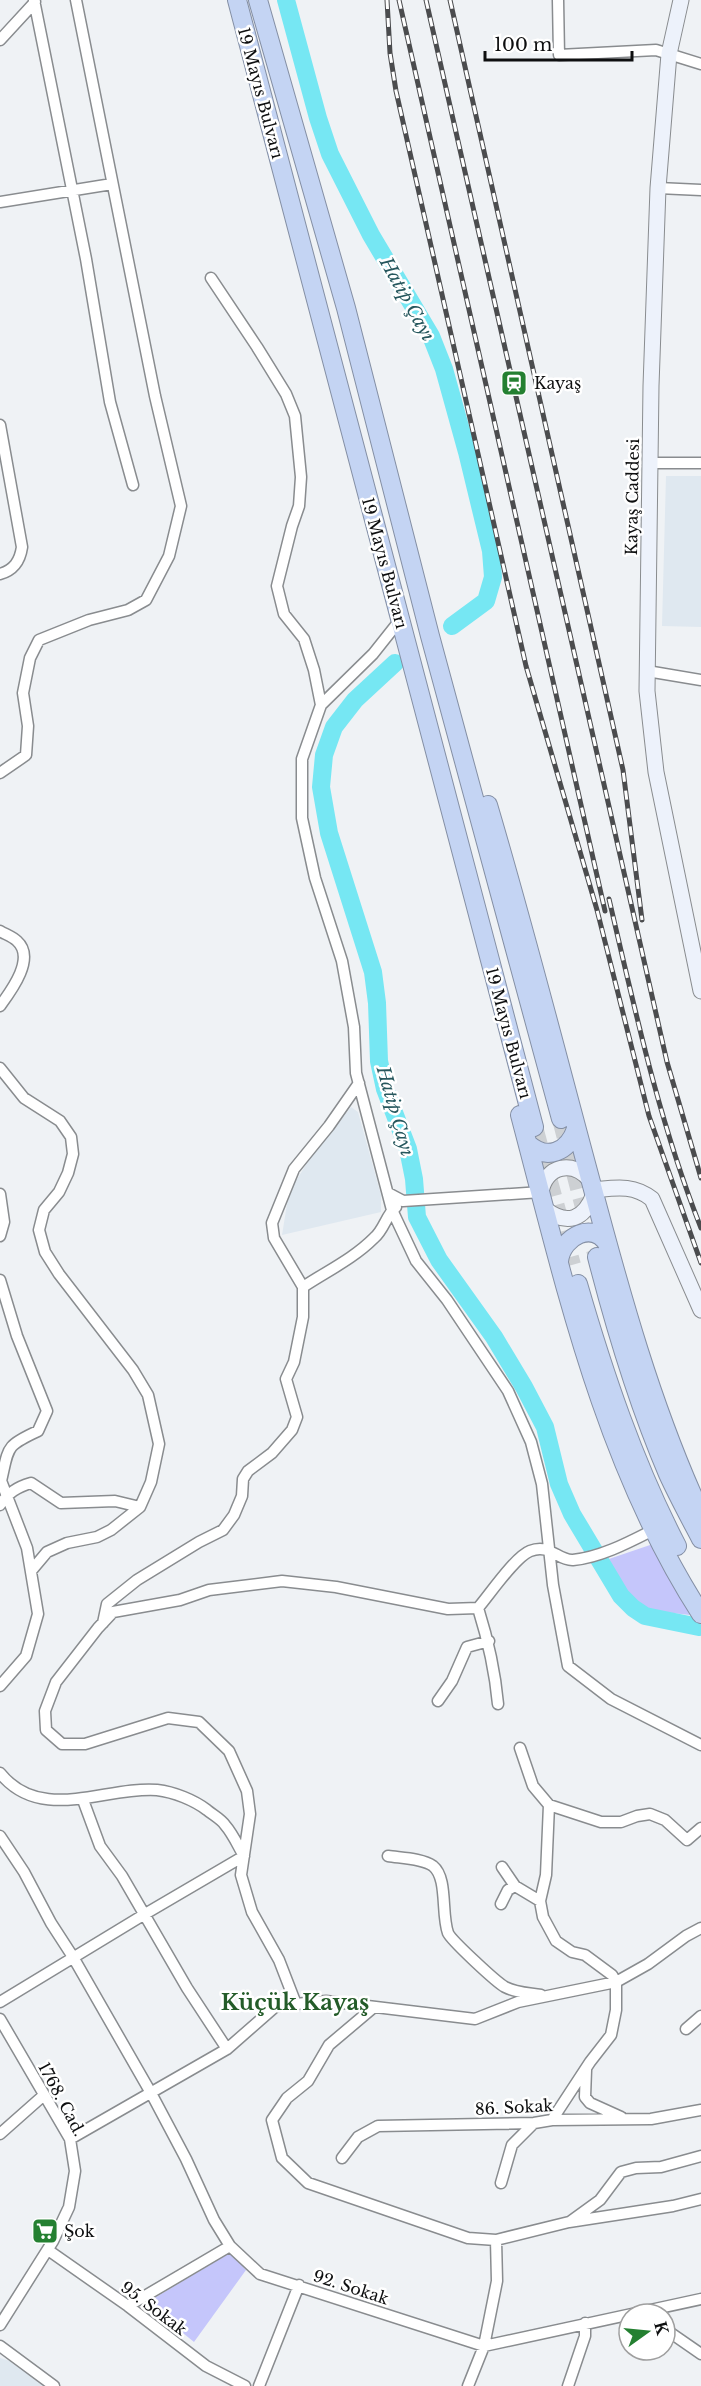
<svg xmlns="http://www.w3.org/2000/svg" width="701" height="2386" viewBox="0 0 701 2386" font-family="'Libre Baskerville',serif">
<rect width="100%" height="100%" fill="#eff2f5"/>
<!-- built -->
<path fill="#dfe8f0" d="M 666,476 L 701,476 L 701,627 L 662,626 Z
M 351,1107 L 358,1112 L 381,1195 L 381,1212 L 282,1235 L 289,1192 L 312,1155 Z
M 0,2358 L 10,2361 L 46,2386 L 0,2386 Z"/>
<!-- green -->
<path fill="#c5c6fb" d="M 653,1544 L 690,1615 L 645,1610 L 625,1596 L 603,1561 Z
M 230,2253 L 246,2270 L 194,2342 L 146,2303 Z"/>
<g fill="none" stroke-linecap="round" stroke-linejoin="round">
<!-- river -->
<path stroke="#76e7f3" stroke-width="18" d="M 286,0 L 318,118 L 330,154 L 371,235 L 431,336 L 444,369 L 467,452 L 491,551 L 493,577 L 486,601 L 452,626
M 395,663 L 355,700 L 334,727 L 324,755 L 321,787 L 329,833 L 373,972 L 377,1003 L 379,1061 L 385,1089 L 408,1149 L 414,1179 L 417,1217 L 439,1260 L 494,1337 L 524,1387 L 545,1427 L 559,1484 L 572,1514 L 621,1596 L 633,1608 L 645,1616 L 699,1627"/>
<!-- highway-tunnel -->
<path stroke="#cdd0d3" stroke-width="18" stroke-dasharray="18 9" stroke-linecap="butt" d="M 561,1119 L 597,1257
M 534,1127 L 572,1265"/>
<defs>
<path id="street" d="M 34,0 L 86,259 L 110,402 L 133,485
M 558,0 L 559,55 L 656,50 L 701,64
M 0,40 L 35,2
M 658,188 L 701,190
M 0,202 L 112,184
M 211,278 L 257,347 L 286,394 L 295,416 L 301,477 L 299,506 L 292,526 L 277,586 L 284,614 L 304,639 L 314,670 L 321,705
M 0,425 L 22,547 C 20,561 14,570 0,574
M 651,463 L 701,463
M 400,620 L 373,654 L 321,705 L 302,759 L 302,818 L 315,878 L 342,961 L 354,1027 L 356,1073 L 392,1210 L 416,1261 L 447,1300 L 508,1391 L 531,1442 L 542,1484 L 553,1585 L 568,1666 L 611,1699 L 701,1745
M 647,671 L 701,680
M 0,773 L 26,755 L 28,726 L 23,693 L 30,658 L 39,640 L 89,620 L 128,610 L 146,600 L 169,556 L 181,506 L 155,396 L 76,0
M 0,931 C 5,934 13,937 17,941 C 36,958 11,991 0,1006
M 0,1068 L 24,1098 L 60,1121 L 71,1137 L 73,1154 L 68,1173 L 59,1192 L 44,1210 L 39,1230 L 45,1252 L 59,1274 L 133,1370 L 148,1395 L 159,1444 L 151,1482 L 140,1507 L 111,1530 L 97,1537 L 67,1543 L 47,1552 L 31,1571
M 388,1193 L 403,1201 L 541,1192
M 0,1194 L 4,1222 L 0,1236
M 0,1280 L 17,1336 L 47,1411 L 38,1431 C 5,1446 9,1447 1,1481
M 303,1287 C 327,1271 353,1259 374,1238 C 384,1230 386,1215 396,1207
M 0,1478 L 27,1548 L 38,1614 L 26,1656 L 0,1686
M 0,1505 C 8,1493 17,1487 31,1483 L 61,1503 L 115,1501 L 140,1507
M 478,1608 C 488,1640 495,1671 498,1704
M 103,1623 L 107,1604 L 137,1580 L 199,1542 L 223,1530 L 234,1515 L 242,1496 L 243,1479 L 248,1471 L 272,1453 L 292,1430 L 297,1417 L 286,1379 L 294,1362 L 303,1317 L 303,1287 L 274,1238 L 272,1223 L 294,1169 L 329,1126 L 359,1083
M 438,1701 L 452,1681 L 467,1647 L 489,1641
M 520,1748 L 533,1786 L 549,1805 L 601,1822 L 621,1822 L 637,1816 L 650,1814 L 665,1820 L 687,1840 L 701,1828
M 0,1773 C 41,1824 105,1786 157,1790 C 174,1792 194,1800 207,1810 C 213,1815 221,1819 225,1825 C 233,1834 238,1846 244,1856 L 145,1914 L 0,2002
M 83,1800 L 100,1846 L 122,1876 L 187,1988 L 227,2049
M 549,1805 L 546,1875 L 540,1901 L 543,1917 L 556,1941 L 572,1952 L 585,1955 L 612,1975 L 616,1982 L 616,2010 L 611,2035 L 590,2062 L 552,2120
M 0,1836 L 24,1872 L 51,1923 L 73,1957 L 151,2093 L 186,2159 L 214,2220 L 230,2246 L 260,2274 L 484,2346 L 701,2299
M 388,1856 C 401,1858 422,1858 433,1866 C 448,1878 441,1914 448,1933 C 451,1940 496,1982 505,1987 C 516,1993 529,1993 541,1995
M 502,1867 L 515,1886 L 540,1901
M 501,1904 L 508,1890 L 515,1886
M 296,2004 L 279,1960 L 252,1912 L 241,1875 L 250,1814 L 247,1791 L 229,1751 L 199,1722 L 168,1718 L 85,1744 L 62,1744 L 46,1730 L 45,1711 L 56,1682 L 98,1628 L 113,1612 L 180,1600 L 209,1590 L 282,1581 L 336,1587 L 448,1609 L 478,1608 C 490,1594 515,1557 530,1551 C 550,1543 558,1561 573,1560 C 603,1557 633,1540 659,1527
M 374,2007 L 329,2045 L 308,2081 L 287,2098 L 272,2120 L 282,2158 L 308,2183 L 468,2238 L 496,2240 L 569,2222 L 673,2206 L 701,2199
M 0,2019 L 70,2139 L 75,2171 L 69,2207 L 53,2241 L 0,2325
M 686,2029 L 701,2016
M 586,2070 L 585,2097 L 590,2103 L 621,2117
M 0,2134 L 44,2095
M 70,2139 L 227,2049 L 276,2006 L 326,2001 L 475,2019 L 518,2002 L 616,1982 L 648,1964 L 686,1936 L 701,1928
M 342,2158 L 358,2137 L 378,2126 L 534,2123 L 552,2120 L 651,2119 L 701,2110
M 501,2183 L 512,2145 L 534,2123
M 571,2221 L 600,2200 L 621,2172 L 636,2168 L 661,2167 L 701,2156
M 48,2250 L 128,2306 L 206,2366 L 245,2386
M 128,2306 L 230,2246
M 665,2329 L 701,2354
M 0,2346 L 54,2386
M 259,2386 L 299,2285
M 468,2386 L 484,2346 L 497,2281 L 496,2240
M 568,2386 L 585,2336 L 585,2323"/>
<path id="secondary" d="M 681,0 L 669,54 L 658,188 L 651,386 L 647,691 L 656,772 L 701,991
M 593,1190 C 615,1188 633,1184 652,1199 L 701,1310
M 541,1192 C 546,1165 573,1160 590,1180
M 545,1209 C 567,1226 584,1220 594,1194"/>
<path id="highway" d="M 237,0 L 534,1127
M 258,0 L 346,308 L 430,636 L 561,1119
M 488,805 C 525,930 557,1056 591,1182 C 621,1295 652,1408 701,1514
M 520,1115 C 565,1285 604,1464 701,1614
M 528,1144 C 547,1161 568,1152 576,1129
M 597,1257 C 616,1331 638,1404 668,1474 C 678,1496 690,1518 701,1539
M 559,1261 C 562,1236 594,1220 608,1245
M 578,1284 C 604,1374 634,1463 677,1546"/>
</defs>
<!-- street casing -->
<use href="#street" stroke="#898c8f" stroke-width="13"/>
<!-- secondary casing -->
<use href="#secondary" stroke="#898c8f" stroke-width="17"/>
<!-- highway casing -->
<use href="#highway" stroke="#848fa4" stroke-width="20"/>
<!-- street -->
<use href="#street" stroke="#fff" stroke-width="10"/>
<!-- secondary -->
<use href="#secondary" stroke="#edf2fb" stroke-width="15"/>
<!-- highway -->
<use href="#highway" stroke="#c4d4f3" stroke-width="18"/>
<defs>
<path id="rail" d="M 387,0 L 390,53 L 396,91 L 526,666 L 597,910 L 649,1116 L 701,1263
M 399,0 L 605,911
M 426,0 L 667,1062 L 701,1178
M 450,0 L 623,770 L 642,920
M 609,899 C 635,1010 659,1122 701,1228"/>
</defs>
<!-- rail casing -->
<use href="#rail" stroke="#4b4c4e" stroke-width="5"/>
<!-- rail -->
<use href="#rail" stroke="#fff" stroke-width="3" stroke-dasharray="9" stroke-linecap="butt"/>
</g>
<!-- icons -->
<defs>
<symbol id="station-square" viewBox="-11 -11 22 22"><rect x="-9" y="-9" width="18" height="18" rx="4" fill="#248031" stroke="#fff"/><path d="M-3-6H3Q5-6 5-4V2Q5 4 3 4L4.5 6H3L1.5 4h-3L-3 6H-4.5L-3 4Q-5 4-5 2V-4Q-5-6-3-6ZM-3.5-4v3h7v-3ZM-3.5 1v1.5H-2V1ZM2 1v1.5H3.5V1Z" fill="#fff"/></symbol>
<symbol id="supermarket-square" viewBox="-11 -11 22 22"><rect x="-9" y="-9" width="18" height="18" rx="4" fill="#248031" stroke="#fff"/><path d="M-6-5.5h2.5l.6 2H6L4.5 2H-2.5L-4.4-4H-6ZM-1.5 3.2a1.3 1.3 0 1 0 .1 0ZM3 3.2a1.3 1.3 0 1 0 .1 0Z" fill="#fff"/></symbol>
</defs>
<g fill-rule="evenodd">
<use href="#station-square" x="499" y="368" width="30" height="30"/>
<use href="#supermarket-square" x="30" y="2216" width="30" height="30"/>
</g>
<g text-anchor="middle" stroke-width="5" stroke-linejoin="round" paint-order="stroke">
<!-- street labels -->
<g font-size="16" fill="#0e0f10" stroke="#fff">
<text transform="translate(261 93) rotate(75)" y="6">19 Mayıs Bulvarı</text>
<text transform="translate(632 497) rotate(-89)" y="6">Kayaş Caddesi</text>
<text transform="translate(385 563) rotate(75)" y="6">19 Mayıs Bulvarı</text>
<text transform="translate(509 1033) rotate(75)" y="6">19 Mayıs Bulvarı</text>
<text transform="translate(62 2099) rotate(62)" y="6">1768. Cad.</text>
<text transform="translate(514 2107) rotate(-3)" y="6">86. Sokak</text>
<text transform="translate(351 2287) rotate(18)" y="6">92. Sokak</text>
<text transform="translate(154 2308) rotate(37)" y="6">95. Sokak</text>
</g>
<!-- poi labels -->
<g font-size="16" fill="#0e0f10" stroke="#fff" text-anchor="start">
<text x="534" y="389">Kayaş</text>
<text x="64" y="2237">Şok</text>
</g>
<!-- water labels -->
<g font-size="18" font-style="italic" fill="#26575d" stroke="#fff">
<text transform="translate(407 299) rotate(61)" y="6">Hatip Çayı</text>
<text transform="translate(395 1111) rotate(74)" y="6">Hatip Çayı</text>
</g>
<!-- district labels -->
<g font-size="22" font-weight="bold" fill="#245c29" stroke="#fff">
<text x="295" y="2010">Küçük Kayaş</text>
</g>
</g>
<!-- north arrow -->
<g transform="translate(647 2332) rotate(75)"><circle r="28" fill="#ffffff" stroke="#9f9f9f" stroke-width="1.5"/>
<path d="M0-4.5L10 22L0 15L-10 22Z" fill="#248031"/>
<text y="-9" font-size="16" font-weight="bold" text-anchor="middle" fill="#0e0f10">K</text>
</g>
<!-- scale -->
<path d="M485 51v9h147v-9" fill="none" stroke="#0e0f10" stroke-width="3"/>
<text x="494" y="51" font-size="18" fill="#0e0f10" stroke="#ffffff" stroke-width="4.5" paint-order="stroke">100 m</text>
</svg>
